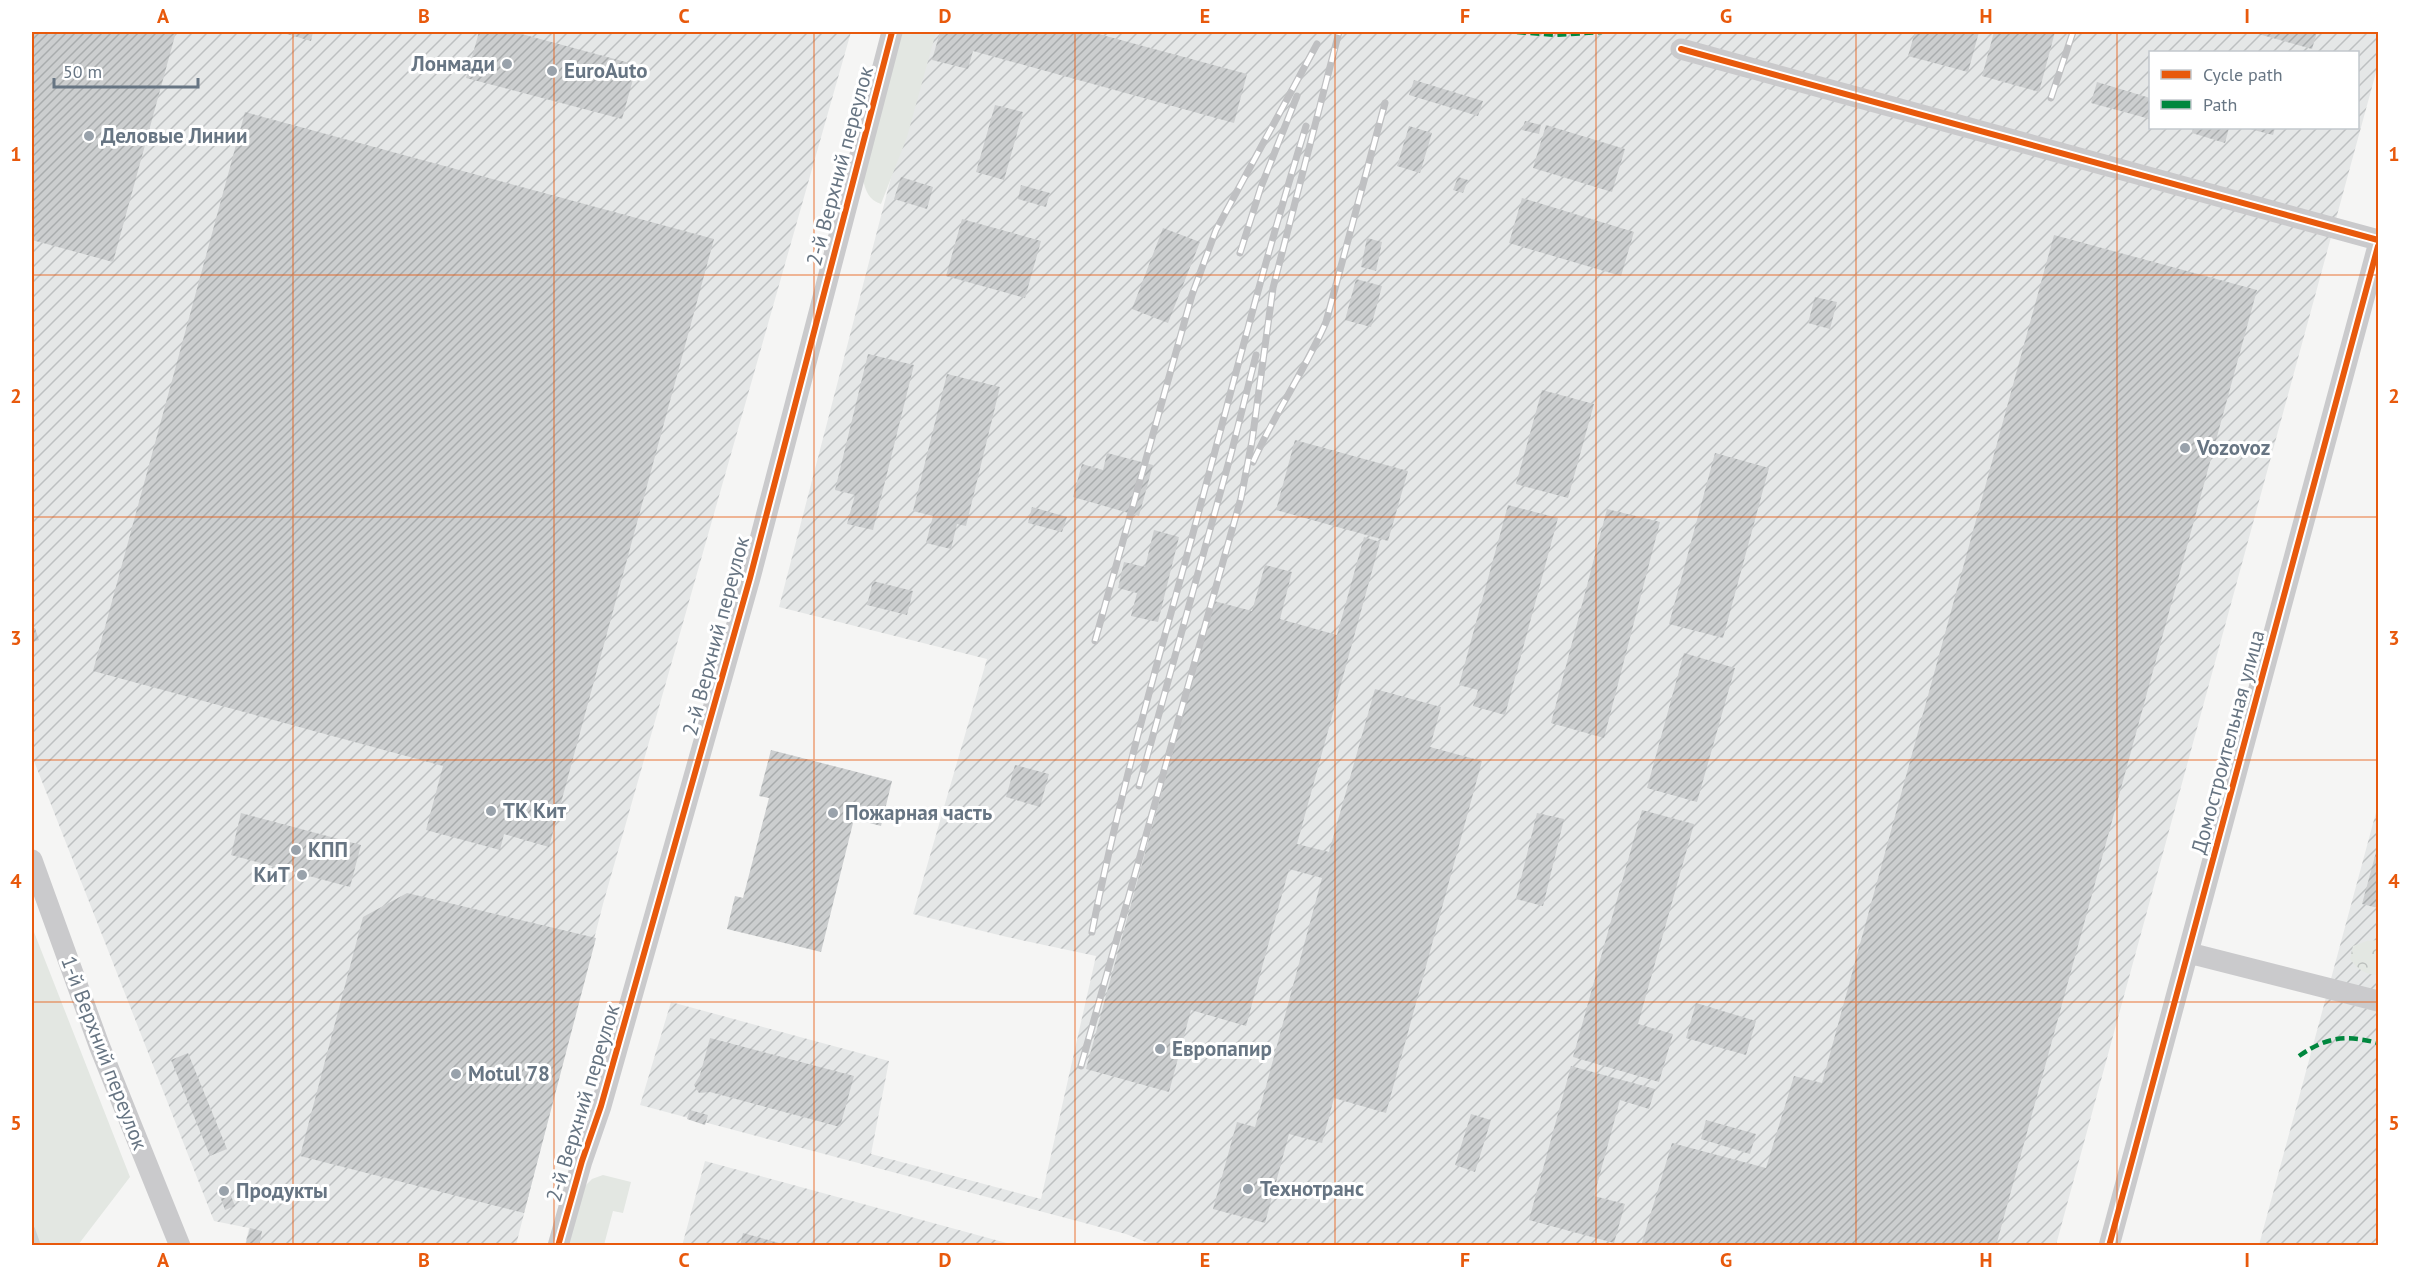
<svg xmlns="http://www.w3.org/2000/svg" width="2410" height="1277" viewBox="0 0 2410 1277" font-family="'PT Sans',sans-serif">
<defs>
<pattern id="industrial-furrows" width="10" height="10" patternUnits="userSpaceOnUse" patternTransform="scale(1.5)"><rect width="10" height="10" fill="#e5e7e7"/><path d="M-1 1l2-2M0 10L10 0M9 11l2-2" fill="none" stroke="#bdc0c1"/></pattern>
<pattern id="forest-crowns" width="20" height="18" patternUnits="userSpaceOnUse" patternTransform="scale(1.5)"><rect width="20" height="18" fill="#e3e7e2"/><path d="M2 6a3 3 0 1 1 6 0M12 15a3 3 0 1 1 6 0" fill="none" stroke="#bcc0bd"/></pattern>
<pattern id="building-hatch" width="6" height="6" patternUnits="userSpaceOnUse" patternTransform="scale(1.5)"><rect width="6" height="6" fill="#cccecf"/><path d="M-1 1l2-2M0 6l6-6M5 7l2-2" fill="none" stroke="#a9acad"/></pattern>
</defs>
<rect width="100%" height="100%" fill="#f5f5f4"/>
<!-- industrial -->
<path fill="url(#industrial-furrows)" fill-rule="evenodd" d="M 32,32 L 851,32 L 603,904 L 516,1245 L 245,1245 L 249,1228 L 214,1221 L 32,756 Z
M 929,32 L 2378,32 L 2378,65 L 2056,1245 L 1153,1245 L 1126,1234 L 640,1105 L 671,1002 L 889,1061 L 871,1154 L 1041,1199 L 1096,956 L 1007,937 L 913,914 L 987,659 L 779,607 ZM 2150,52 L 2358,52 L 2358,128 L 2150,128 Z
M 2378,805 L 2378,1245 L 2259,1245 Z
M 705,1161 L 1014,1245 L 682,1246 Z"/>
<!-- green -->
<path fill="#e3e7e2" d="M 899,32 L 936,32 L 907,137 L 881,204 C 869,200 866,192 863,180 Z
M 32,927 L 130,1177 L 78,1245 L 32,1245 Z
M 603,1175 L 631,1182 L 623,1213 L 613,1211 L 604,1245 L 567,1246 L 582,1189 L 592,1179 Z"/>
<!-- forest -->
<path fill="url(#forest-crowns)" d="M 2377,940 L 2378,975 C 2366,975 2357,969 2350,959 L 2353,946 L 2367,941 Z"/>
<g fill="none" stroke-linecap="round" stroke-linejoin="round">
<!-- stream -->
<path stroke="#cbd2d5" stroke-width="6" d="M 32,1229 L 38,1246"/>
</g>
<!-- building -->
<path fill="url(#building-hatch)" d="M 32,32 L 176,32 L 113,262 L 32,240 Z
M 280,32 L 313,32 L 311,41 Z
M 479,32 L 514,32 L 637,65 L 622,119 L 466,78 Z
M 940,32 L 1091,32 L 1247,74 L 1234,123 L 973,51 L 968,69 L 932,60 Z
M 1915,32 L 1979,32 L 1968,72 L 1908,56 Z
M 1994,32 L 2055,32 L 2039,92 L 1982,76 Z
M 2251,32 L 2317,32 L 2312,49 Z
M 1414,80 L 1483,101 L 1478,116 L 1409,95 Z
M 2097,82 L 2150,98 L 2150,119 L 2091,103 Z
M 995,105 L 1023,112 L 1004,180 L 976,172 Z
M 245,112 L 714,239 L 549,847 L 504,834 L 500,850 L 426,830 L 443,766 L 93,671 Z
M 1525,121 L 1541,125 L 1539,134 L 1522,130 Z
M 1546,125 L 1625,149 L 1612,192 L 1533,168 Z
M 1409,126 L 1432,133 L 1420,173 L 1397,166 Z
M 2193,128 L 2229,128 L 2225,143 L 2192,133 Z
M 2246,128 L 2275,128 L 2273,135 Z
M 901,177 L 933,187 L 927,209 L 894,199 Z
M 1458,177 L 1468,180 L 1463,193 L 1453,190 Z
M 1021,185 L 1050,193 L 1046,207 L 1018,199 Z
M 1522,198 L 1634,232 L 1621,276 L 1509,243 Z
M 962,219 L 1041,241 L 1025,298 L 946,276 Z
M 1163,228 L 1200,242 L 1168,323 L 1132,309 Z
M 2054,235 L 2257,290 L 1996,1246 L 1641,1246 L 1672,1143 L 1766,1168 L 1794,1076 L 1822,1083 Z
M 1367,238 L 1382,242 L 1376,271 L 1361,267 Z
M 1356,279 L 1382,286 L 1371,327 L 1345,320 Z
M 1815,297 L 1837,302 L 1830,329 L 1808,323 Z
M 868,354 L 914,365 L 873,530 L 847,524 L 855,495 L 835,490 Z
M 947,374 L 1000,387 L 966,526 L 957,524 L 951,549 L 926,543 L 933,516 L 913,511 Z
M 1542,390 L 1594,404 L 1568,498 L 1516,484 Z
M 1295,440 L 1408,471 L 1388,541 L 1276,510 Z
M 1107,453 L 1153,465 L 1139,516 L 1073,497 L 1082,464 L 1103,470 Z
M 1715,453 L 1769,468 L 1723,638 L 1669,624 Z
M 1508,505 L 1558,518 L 1505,715 L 1473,706 L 1478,690 L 1459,685 Z
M 1032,507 L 1067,517 L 1062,532 L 1028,523 Z
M 1607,509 L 1660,522 L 1604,738 L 1551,723 Z
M 1154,530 L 1179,537 L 1158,622 L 1131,616 L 1137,593 L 1118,588 L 1124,562 L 1145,567 Z
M 1364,537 L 1380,542 L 1297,844 L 1329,852 L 1375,689 L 1441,707 L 1430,747 L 1482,761 L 1386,1113 L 1334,1098 L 1322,1143 L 1289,1134 L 1265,1223 L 1213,1209 L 1237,1122 L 1255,1127 L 1322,878 L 1289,869 L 1246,1026 L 1191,1010 L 1169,1092 L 1086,1069 L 1214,601 L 1252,611 L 1265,565 L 1292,572 L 1280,619 L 1337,635 Z
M 873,581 L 913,591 L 907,615 L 867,605 Z
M 35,628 L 39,640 L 32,642 L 32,629 Z
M 1684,653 L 1735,668 L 1697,802 L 1647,788 Z
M 771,750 L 892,781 L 881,826 L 854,819 L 821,952 L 727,929 L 735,896 L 743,898 L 769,798 L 759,796 Z
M 1015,765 L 1049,774 L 1040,807 L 1006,797 Z
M 1642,810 L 1694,824 L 1638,1024 L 1673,1034 L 1659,1082 L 1573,1057 Z
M 241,813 L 361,845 L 350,887 L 231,855 Z
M 1537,813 L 1564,819 L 1543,906 L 1516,899 Z
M 2378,845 L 2378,908 L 2362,904 Z
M 407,893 L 596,938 L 524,1213 L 300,1156 L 363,917 Z
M 1696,1003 L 1756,1021 L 1746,1055 L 1686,1038 Z
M 710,1038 L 854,1076 L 840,1127 L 710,1092 L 699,1093 L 694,1085 L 700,1075 Z
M 188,1053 L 227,1149 L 210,1156 L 171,1060 Z
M 1571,1066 L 1655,1089 L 1649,1109 L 1620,1100 L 1594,1196 L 1625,1204 L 1614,1243 L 1529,1220 Z
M 690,1110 L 708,1115 L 705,1125 L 687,1119 Z
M 1471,1114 L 1491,1120 L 1475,1172 L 1455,1165 Z
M 1706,1120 L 1756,1134 L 1750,1154 L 1701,1139 Z
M 227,1185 L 235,1206 L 225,1210 L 217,1188 Z
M 250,1228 L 262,1231 L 259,1246 L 246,1243 Z
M 743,1233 L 786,1245 L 786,1246 L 740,1246 Z"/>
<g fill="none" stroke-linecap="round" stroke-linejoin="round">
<!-- minor -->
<path stroke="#cacacc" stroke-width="21" d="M 1681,49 L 2378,240
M 32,860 L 99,1045 L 180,1246
M 2189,953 L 2378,1001
M 558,1246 L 582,1161 L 601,1106 L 750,578 L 892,32
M 2109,1246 L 2378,246"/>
<defs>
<path id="rail" d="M 2051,98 L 2073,32
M 1240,253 L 1261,187 L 1297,96
M 1253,462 C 1275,413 1305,370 1326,322 L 1385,103
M 1095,641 L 1192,295 L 1216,230 L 1317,44
M 1139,786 L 1231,454 L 1256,355
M 1092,932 C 1118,799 1156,668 1192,537 C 1229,400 1264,262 1306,126
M 1081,1066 L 1241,498 L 1252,441 L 1273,288 L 1339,32"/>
</defs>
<!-- rail casing -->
<use href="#rail" stroke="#bfc0c2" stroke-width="7"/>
<!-- rail -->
<use href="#rail" stroke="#fff" stroke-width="4.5" stroke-dasharray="14" stroke-linecap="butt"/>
<!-- quiet -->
<path stroke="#00873e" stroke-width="4.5" stroke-dasharray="9 4.5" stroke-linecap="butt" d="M 1517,32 L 1555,35 L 1602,32
M 2299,1056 C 2328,1036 2346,1035 2378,1043"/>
<defs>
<path id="cycleway" d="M 1681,49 L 2378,240
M 558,1246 L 582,1161 L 601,1106 L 750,578 L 892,32
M 2109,1246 L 2378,246"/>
</defs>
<!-- cycleway casing -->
<use href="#cycleway" stroke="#fff" stroke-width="10"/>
<!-- cycleway -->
<use href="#cycleway" stroke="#e8590c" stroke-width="6"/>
</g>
<!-- grid -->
<path fill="none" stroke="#e8590c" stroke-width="1.5" stroke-opacity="0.55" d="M 293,32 L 293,1246M 554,32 L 554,1246M 814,32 L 814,1246M 1075,32 L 1075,1246M 1335,32 L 1335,1246M 1596,32 L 1596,1246M 1856,32 L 1856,1246M 2117,32 L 2117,1246M 32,275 L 2378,275M 32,517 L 2378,517M 32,760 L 2378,760M 32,1002 L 2378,1002"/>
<!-- markers -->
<g fill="#99a2ab" stroke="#fff" stroke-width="2">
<circle cx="507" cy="64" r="6"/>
<circle cx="552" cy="71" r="6"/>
<circle cx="89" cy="136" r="6"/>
<circle cx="2185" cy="448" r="6"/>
<circle cx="491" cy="811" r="6"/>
<circle cx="833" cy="813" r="6"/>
<circle cx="296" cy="850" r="6"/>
<circle cx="302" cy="875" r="6"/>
<circle cx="1160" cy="1049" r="6"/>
<circle cx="456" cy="1074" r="6"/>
<circle cx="1248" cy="1189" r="6"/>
<circle cx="224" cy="1191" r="6"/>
</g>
<g text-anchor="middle" stroke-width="6" stroke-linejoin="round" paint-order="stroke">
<!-- poi labels -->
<g font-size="21" font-weight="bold" fill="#677583" stroke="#fff" text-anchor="start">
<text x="495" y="71" text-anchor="end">Лонмади</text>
<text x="564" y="78">EuroAuto</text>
<text x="101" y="143">Деловые Линии</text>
<text x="2197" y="455">Vozovoz</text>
<text x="503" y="818">ТК Кит</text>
<text x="845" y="820">Пожарная часть</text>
<text x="308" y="857">КПП</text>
<text x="290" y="882" text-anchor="end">КиТ</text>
<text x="1172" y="1056">Европапир</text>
<text x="468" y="1081">Motul 78</text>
<text x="1260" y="1196">Технотранс</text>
<text x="236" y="1198">Продукты</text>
</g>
<!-- street labels -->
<g font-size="21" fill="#677583" stroke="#fff">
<text transform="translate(840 166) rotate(-75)" y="7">2-й Верхний переулок</text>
<text transform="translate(716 636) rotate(-75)" y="7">2-й Верхний переулок</text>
<text transform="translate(2228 742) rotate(-75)" y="7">Домостроительная улица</text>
<text transform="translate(104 1053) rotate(69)" y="7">1-й Верхний переулок</text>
<text transform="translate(583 1103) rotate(-73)" y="7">2-й Верхний переулок</text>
</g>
</g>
<!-- border -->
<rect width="2410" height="1277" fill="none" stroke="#ffffff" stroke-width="66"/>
<!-- legend -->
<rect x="2149" y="51" width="210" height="78" fill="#ffffff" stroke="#c2c8cd" stroke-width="1.5"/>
<rect x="2161" y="70" width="30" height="9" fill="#e8590c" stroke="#c2c8cd" stroke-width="1.5"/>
<text x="2203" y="81" font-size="18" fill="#677583">Cycle path</text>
<rect x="2161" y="100" width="30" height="9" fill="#00873e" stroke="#c2c8cd" stroke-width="1.5"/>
<text x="2203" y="111" font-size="18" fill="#677583">Path</text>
<!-- scale -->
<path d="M54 78v9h144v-9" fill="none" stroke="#677583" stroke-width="3"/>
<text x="63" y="78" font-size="18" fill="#677583" stroke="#ffffff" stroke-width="4.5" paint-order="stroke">50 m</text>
<rect x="33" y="33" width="2344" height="1211" fill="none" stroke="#e8590c" stroke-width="2"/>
<g font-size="20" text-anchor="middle" font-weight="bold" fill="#e8590c">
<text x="163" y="23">A</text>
<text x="424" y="23">B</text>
<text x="684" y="23">C</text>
<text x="945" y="23">D</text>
<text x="1205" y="23">E</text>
<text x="1465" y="23">F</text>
<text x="1726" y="23">G</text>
<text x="1986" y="23">H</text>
<text x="2247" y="23">I</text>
<text x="16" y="161">1</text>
<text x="2394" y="161">1</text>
<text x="16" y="403">2</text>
<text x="2394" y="403">2</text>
<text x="16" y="645">3</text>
<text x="2394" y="645">3</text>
<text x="16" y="888">4</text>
<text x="2394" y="888">4</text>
<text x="16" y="1130">5</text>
<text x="2394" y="1130">5</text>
<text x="163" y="1267">A</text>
<text x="424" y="1267">B</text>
<text x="684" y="1267">C</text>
<text x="945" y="1267">D</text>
<text x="1205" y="1267">E</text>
<text x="1465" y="1267">F</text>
<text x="1726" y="1267">G</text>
<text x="1986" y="1267">H</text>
<text x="2247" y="1267">I</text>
</g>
</svg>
